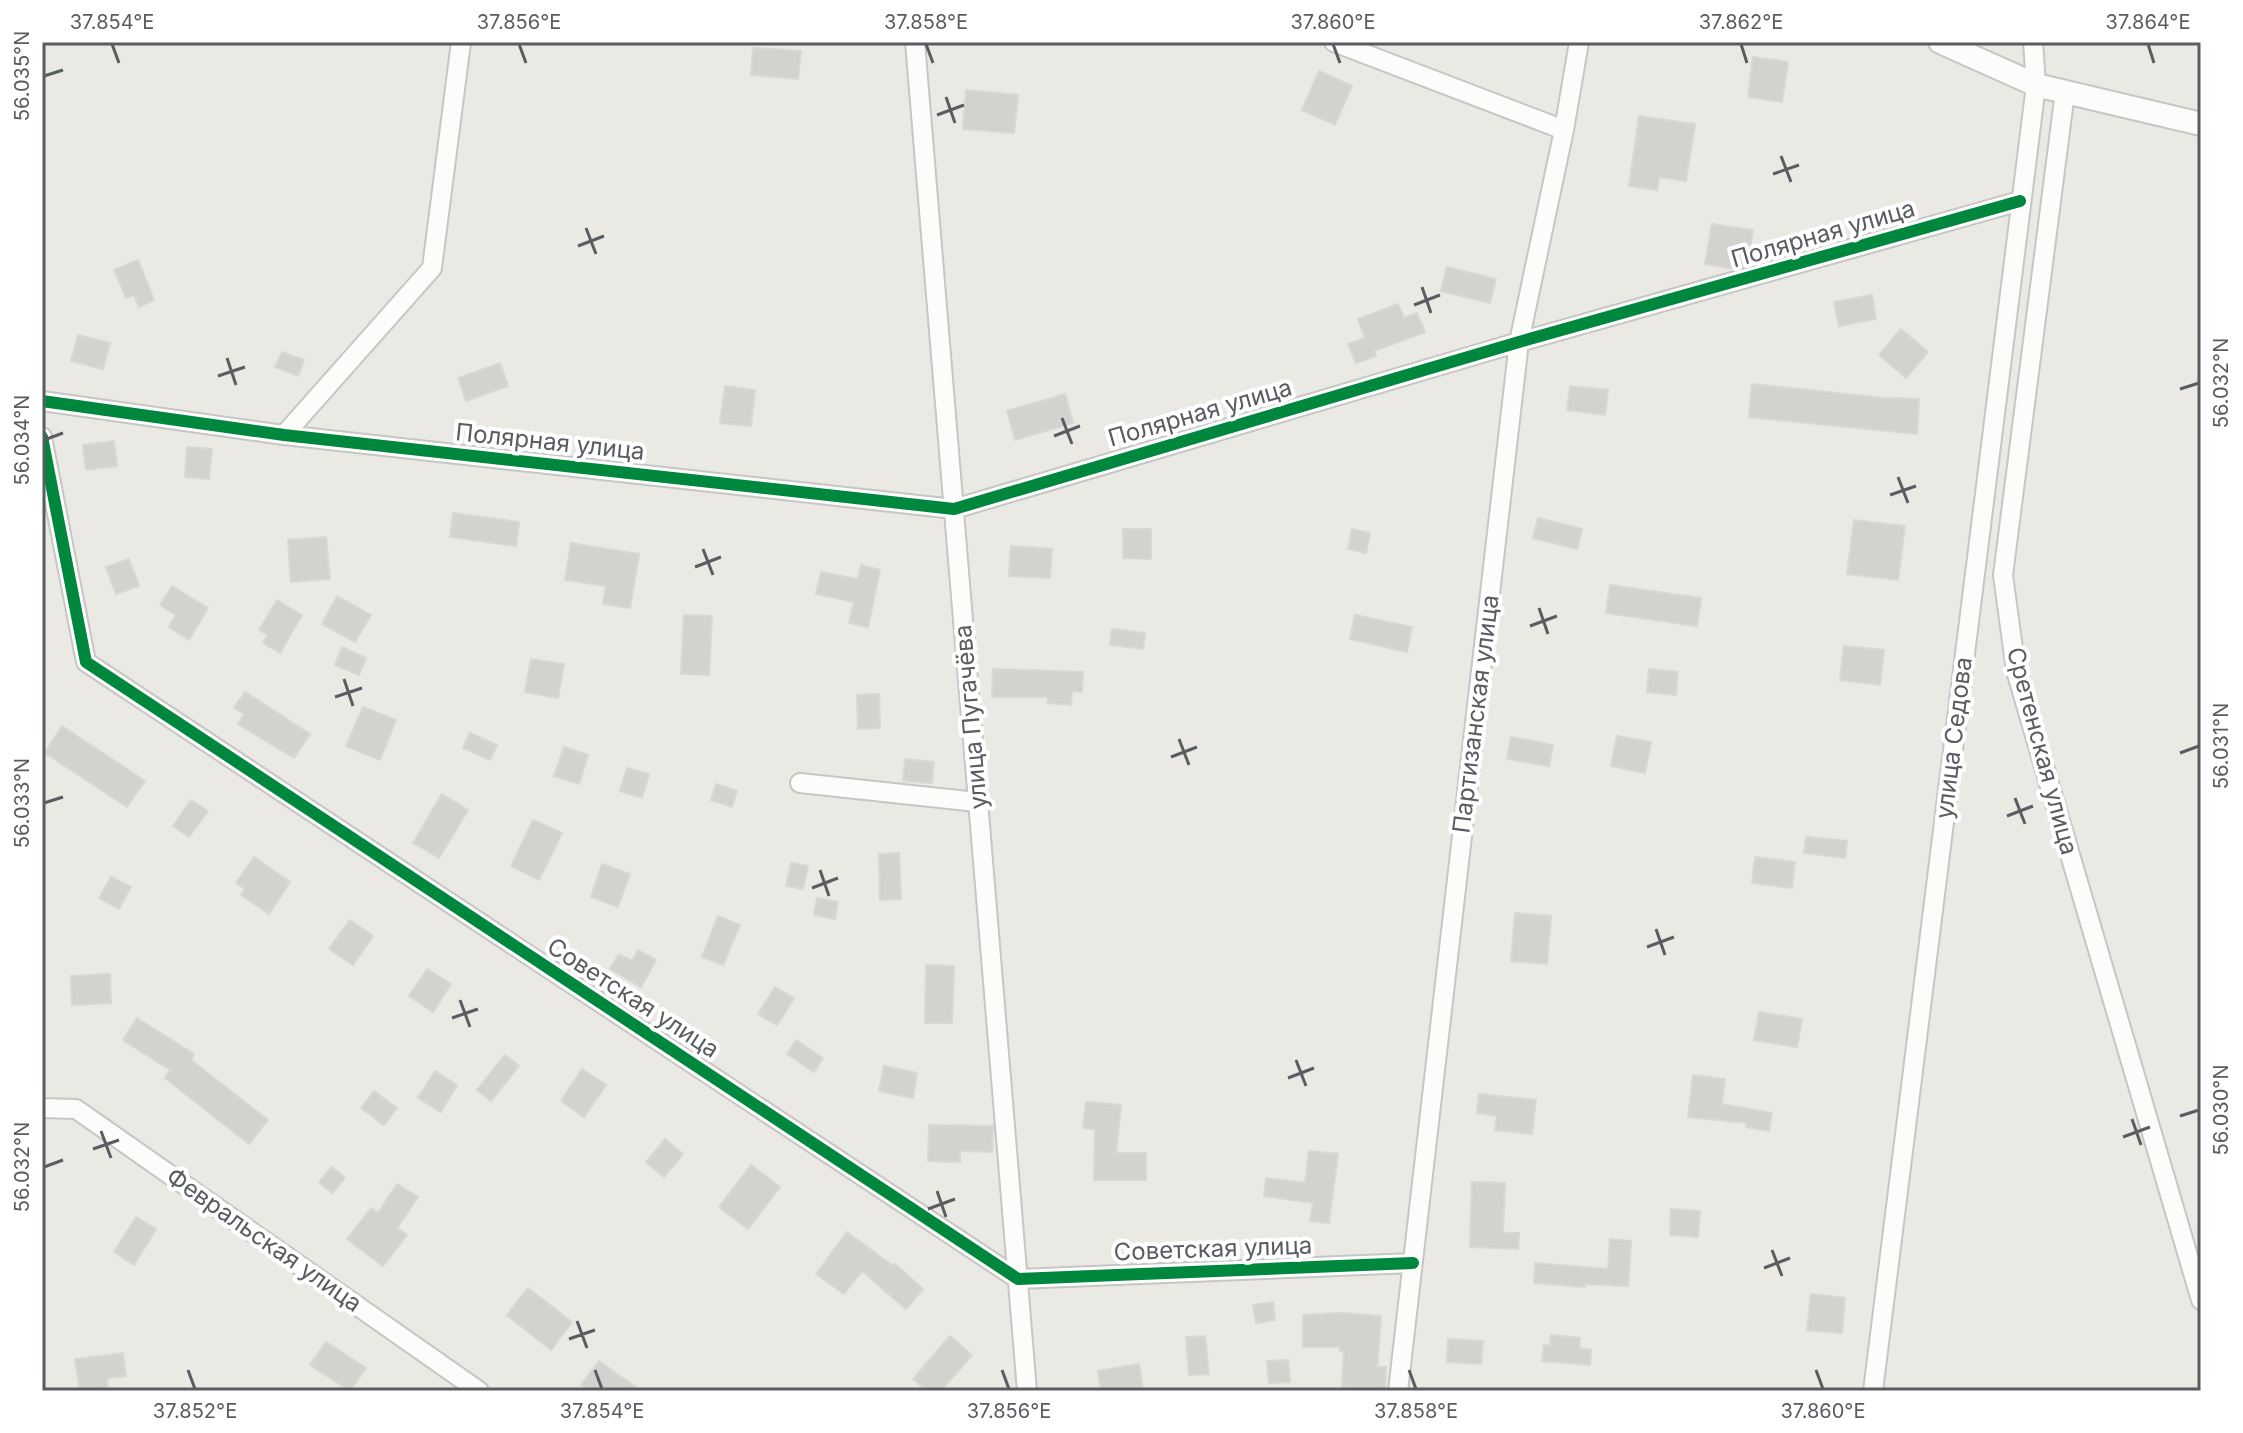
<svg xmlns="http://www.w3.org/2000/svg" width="2243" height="1433" viewBox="0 0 2243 1433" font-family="Inter,sans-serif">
<rect width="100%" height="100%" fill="#eae9e3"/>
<!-- building -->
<path fill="#d3d2ce" stroke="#d9d7d2" stroke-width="2" d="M 753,48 L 801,51 L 798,79 L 751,75 Z
M 1753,57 L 1788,62 L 1782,102 L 1748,97 Z
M 1319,71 L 1352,86 L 1335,125 L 1302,110 Z
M 966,90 L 1018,95 L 1014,133 L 963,129 Z
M 1639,116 L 1695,124 L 1686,181 L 1659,177 L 1657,190 L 1629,186 Z
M 1712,224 L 1753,230 L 1747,265 L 1734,269 L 1705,264 Z
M 138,260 L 154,300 L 139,307 L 134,295 L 126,298 L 114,270 Z
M 1447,267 L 1496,279 L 1490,303 L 1441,291 Z
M 1872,295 L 1876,319 L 1839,326 L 1834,302 Z
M 1398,304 L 1404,318 L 1417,313 L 1425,332 L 1374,351 L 1376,356 L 1356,363 L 1348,344 L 1365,338 L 1358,319 Z
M 1901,329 L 1928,352 L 1906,378 L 1879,355 Z
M 78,335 L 110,343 L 103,369 L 71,361 Z
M 282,352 L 304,360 L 298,376 L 275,367 Z
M 500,363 L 508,386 L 466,401 L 458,378 Z
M 1752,384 L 1884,398 L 1919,399 L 1917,434 L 1749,417 Z
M 725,386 L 755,390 L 751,426 L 720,423 Z
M 1570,386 L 1608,390 L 1605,415 L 1567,410 Z
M 1065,394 L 1073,423 L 1015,440 L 1007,411 Z
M 114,441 L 117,466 L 86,470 L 83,445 Z
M 187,447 L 212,449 L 209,479 L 185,477 Z
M 453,513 L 519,522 L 516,546 L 450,537 Z
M 1538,518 L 1582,529 L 1577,549 L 1533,538 Z
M 1854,520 L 1905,526 L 1898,580 L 1847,574 Z
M 1123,529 L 1151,529 L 1151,559 L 1123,558 Z
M 1352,529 L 1370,533 L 1366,553 L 1348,549 Z
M 326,537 L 330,579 L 291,582 L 288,540 Z
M 571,543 L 639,554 L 630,608 L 603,604 L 606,586 L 565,580 Z
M 1011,546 L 1052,549 L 1050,578 L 1009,576 Z
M 129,559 L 139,586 L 116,594 L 106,567 Z
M 861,565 L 880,570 L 868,627 L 849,623 L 854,602 L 816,594 L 821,572 L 858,579 Z
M 1610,585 L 1701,598 L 1697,626 L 1606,613 Z
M 172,586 L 208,608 L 189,640 L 169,627 L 176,615 L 160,605 Z
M 337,596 L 371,615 L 355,642 L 322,624 Z
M 277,600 L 302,615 L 280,653 L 263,643 L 268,635 L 259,630 Z
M 684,615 L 712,616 L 709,675 L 681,674 Z
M 1355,615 L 1412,627 L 1407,652 L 1350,639 Z
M 1112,629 L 1145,633 L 1143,649 L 1110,645 Z
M 1844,646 L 1884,650 L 1880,685 L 1840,680 Z
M 342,647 L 366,658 L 359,675 L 335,665 Z
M 531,659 L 564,664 L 558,698 L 525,692 Z
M 993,669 L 1083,672 L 1082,692 L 1072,691 L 1071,705 L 1048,703 L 1048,697 L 992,697 Z
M 1649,669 L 1678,672 L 1676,695 L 1647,692 Z
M 245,692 L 310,734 L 294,758 L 238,724 L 244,714 L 234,708 Z
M 879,694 L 880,728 L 858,729 L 857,695 Z
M 363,707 L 396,720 L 380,760 L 346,746 Z
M 62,726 L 145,781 L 127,807 L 45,753 Z
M 470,733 L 497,745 L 490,760 L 463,748 Z
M 1617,736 L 1651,742 L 1645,773 L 1611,766 Z
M 1511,737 L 1553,745 L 1549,766 L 1507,759 Z
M 564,747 L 588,755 L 579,784 L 554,776 Z
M 905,759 L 934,762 L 932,783 L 903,781 Z
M 627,768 L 649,774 L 642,798 L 620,791 Z
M 716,784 L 737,791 L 732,807 L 711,800 Z
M 442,794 L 468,810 L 439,858 L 413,843 Z
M 191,800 L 208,811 L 189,837 L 173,826 Z
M 533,820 L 562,833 L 539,880 L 511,866 Z
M 1806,837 L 1847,841 L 1845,858 L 1804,853 Z
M 899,853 L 901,899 L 880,900 L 879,854 Z
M 254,857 L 290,882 L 269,914 L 241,895 L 245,889 L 236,883 Z
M 1755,857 L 1795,862 L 1792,888 L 1752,883 Z
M 791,863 L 808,866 L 803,889 L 786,886 Z
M 602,864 L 630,874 L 618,907 L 591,897 Z
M 111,877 L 131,887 L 119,909 L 99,898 Z
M 817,898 L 838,902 L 835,919 L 814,915 Z
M 1515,913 L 1551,916 L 1547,964 L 1511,961 Z
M 718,916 L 740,925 L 723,965 L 702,957 Z
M 350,920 L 373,936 L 353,965 L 329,949 Z
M 638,950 L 656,960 L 641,987 L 610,969 L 619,954 L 632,961 Z
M 926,965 L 954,966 L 952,1023 L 925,1023 Z
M 427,969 L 451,984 L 433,1012 L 409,996 Z
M 110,974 L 111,1003 L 72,1005 L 71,976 Z
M 775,987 L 794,998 L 777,1025 L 758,1014 Z
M 1759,1012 L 1802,1019 L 1797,1047 L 1754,1040 Z
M 137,1018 L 194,1054 L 191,1060 L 268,1120 L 249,1144 L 165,1078 L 170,1070 L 123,1040 Z
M 796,1040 L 823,1058 L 814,1072 L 787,1054 Z
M 505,1055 L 519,1066 L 491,1101 L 477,1090 Z
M 884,1066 L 917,1073 L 913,1098 L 879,1091 Z
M 582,1069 L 606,1085 L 584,1117 L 561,1101 Z
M 435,1071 L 457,1085 L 441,1112 L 418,1098 Z
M 1693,1075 L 1725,1079 L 1722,1104 L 1772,1113 L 1769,1131 L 1746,1127 L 1747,1123 L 1688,1117 Z
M 374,1091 L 397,1108 L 384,1125 L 361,1108 Z
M 1479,1094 L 1536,1100 L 1532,1134 L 1495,1130 L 1497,1116 L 1477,1113 Z
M 1086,1102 L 1121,1105 L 1116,1153 L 1146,1153 L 1146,1180 L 1094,1180 L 1095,1129 L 1083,1128 Z
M 929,1125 L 993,1126 L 992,1152 L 960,1151 L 960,1162 L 928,1161 Z
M 665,1139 L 683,1154 L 664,1177 L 646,1162 Z
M 1309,1151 L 1338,1154 L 1329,1223 L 1310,1221 L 1313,1203 L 1264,1196 L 1266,1178 L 1305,1183 Z
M 751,1165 L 780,1187 L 748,1229 L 719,1207 Z
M 332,1167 L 345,1178 L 332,1193 L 319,1182 Z
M 1472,1182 L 1505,1183 L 1503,1233 L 1519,1233 L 1518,1249 L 1470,1247 Z
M 397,1184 L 418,1197 L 397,1228 L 407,1235 L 383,1266 L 347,1239 L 371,1208 L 378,1213 Z
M 1671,1209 L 1700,1211 L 1698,1237 L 1670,1235 Z
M 136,1217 L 156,1229 L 134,1265 L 114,1252 Z
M 847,1232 L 893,1266 L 895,1264 L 923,1289 L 906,1309 L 862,1271 L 844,1294 L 816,1274 Z
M 1610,1239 L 1631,1241 L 1628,1286 L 1585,1284 L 1585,1287 L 1534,1283 L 1535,1263 L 1608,1269 Z
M 528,1288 L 572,1322 L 551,1350 L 507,1315 Z
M 1811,1294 L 1845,1298 L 1842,1333 L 1807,1330 Z
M 1273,1302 L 1275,1320 L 1256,1323 L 1253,1305 Z
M 1342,1313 L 1381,1316 L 1377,1367 L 1386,1367 L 1385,1389 L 1342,1387 L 1344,1351 L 1340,1351 L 1340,1347 L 1303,1347 L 1303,1315 Z
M 1551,1335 L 1580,1338 L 1579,1348 L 1591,1350 L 1590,1365 L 1542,1361 L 1544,1345 L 1550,1346 Z
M 950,1336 L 972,1355 L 941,1391 L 927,1391 L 913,1379 Z
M 1205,1336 L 1209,1374 L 1189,1375 L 1186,1337 Z
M 1448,1339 L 1483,1341 L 1481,1364 L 1447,1362 Z
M 326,1342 L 366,1368 L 350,1391 L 310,1365 Z
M 123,1353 L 126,1376 L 107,1378 L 108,1388 L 80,1391 L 75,1359 Z
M 1288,1360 L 1290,1382 L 1269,1383 L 1267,1361 Z
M 599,1361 L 641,1391 L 590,1391 L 581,1385 Z
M 1139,1364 L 1143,1391 L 1101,1391 L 1098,1371 Z"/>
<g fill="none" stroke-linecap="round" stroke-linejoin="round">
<defs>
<path id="minor" d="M 915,42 L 1027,1391
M 1334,42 L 1564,130
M 2065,92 L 2003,575 L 2016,671 L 2201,1300
M 42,401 L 284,435 L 954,509 L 1519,342 L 2020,201
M 284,435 L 432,268 L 461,42
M 42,437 L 86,662 L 1018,1279 L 1413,1263
M 800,783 L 977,802
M 42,1108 L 76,1109 L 479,1391
M 1398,1391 L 1519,342 L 1564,130 L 1579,42
M 1873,1391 L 2036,85 L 2033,42"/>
<path id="tertiary" d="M 1940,42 L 2036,85 L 2201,124"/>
</defs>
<!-- minor casing -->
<use href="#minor" stroke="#c6c6c4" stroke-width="22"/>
<!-- tertiary casing -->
<use href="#tertiary" stroke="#c6c6c4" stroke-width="26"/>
<!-- minor -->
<use href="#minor" stroke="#fcfcfb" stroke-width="18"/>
<!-- tertiary -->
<use href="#tertiary" stroke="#fcfcfb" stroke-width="22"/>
<defs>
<path id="cycleway" d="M 42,401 L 284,435 L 954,509 L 1519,342 L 2020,201
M 42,437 L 86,662 L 1018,1279 L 1413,1263"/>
</defs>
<!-- cycleway casing -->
<use href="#cycleway" stroke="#fff" stroke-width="17"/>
<!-- cycleway -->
<use href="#cycleway" stroke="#00873e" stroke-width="12"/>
</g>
<!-- ticks -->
<path fill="none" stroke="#595d62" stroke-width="3" d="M 112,44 L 119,63M 519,44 L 526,63M 926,44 L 933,63M 1333,44 L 1340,63M 1741,44 L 1747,63M 2148,44 L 2154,63M 44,76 L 63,70M 946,97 L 955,123M 937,115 L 964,105M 1781,156 L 1791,182M 1773,174 L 1799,165M 586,228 L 596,254M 578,246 L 604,236M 1422,287 L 1431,313M 1414,305 L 1440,295M 227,358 L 236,385M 218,376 L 245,367M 2180,389 L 2199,383M 1062,418 L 1072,444M 1054,436 L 1080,426M 44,440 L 63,433M 1898,477 L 1908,503M 1890,495 L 1916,486M 703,549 L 713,575M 695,567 L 721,557M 1539,608 L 1548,634M 1530,626 L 1557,616M 344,679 L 353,706M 335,697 L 362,688M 1179,739 L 1189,765M 2180,753 L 2199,746M 1171,757 L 1197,747M 2015,798 L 2025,824M 44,803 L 63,797M 2007,816 L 2033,806M 820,870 L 829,896M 812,888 L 838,878M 1656,929 L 1665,955M 1647,947 L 1674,937M 460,1000 L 470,1027M 452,1018 L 478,1009M 1296,1060 L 1306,1086M 1288,1078 L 1314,1068M 2180,1116 L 2199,1110M 2132,1119 L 2141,1145M 101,1131 L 111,1158M 2123,1137 L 2150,1127M 93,1149 L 119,1140M 44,1167 L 63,1160M 937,1191 L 946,1217M 928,1209 L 955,1199M 1772,1250 L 1782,1276M 1764,1268 L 1790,1258M 577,1321 L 587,1348M 569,1339 L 595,1330M 188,1370 L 195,1389M 595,1370 L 602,1389M 1002,1370 L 1009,1389M 1409,1370 L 1416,1389M 1816,1370 L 1823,1389"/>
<g text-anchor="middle" stroke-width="8" stroke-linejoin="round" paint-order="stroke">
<!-- street labels -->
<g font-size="24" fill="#595d62" stroke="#fff">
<text transform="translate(1823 234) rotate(-16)" y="8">Полярная улица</text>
<text transform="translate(1200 413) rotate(-16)" y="8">Полярная улица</text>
<text transform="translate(550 442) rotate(6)" y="8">Полярная улица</text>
<text transform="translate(1476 714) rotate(-83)" y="8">Партизанская улица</text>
<text transform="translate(971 717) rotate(-95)" y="8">улица Пугачёва</text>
<text transform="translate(1954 738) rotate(-83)" y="8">улица Седова</text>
<text transform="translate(2042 751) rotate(75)" y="8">Сретенская улица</text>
<text transform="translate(633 998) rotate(33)" y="8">Советская улица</text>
<text transform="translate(264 1240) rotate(35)" y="8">Февральская улица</text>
<text transform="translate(1213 1249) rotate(-2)" y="8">Советская улица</text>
</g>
</g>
<!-- border -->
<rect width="2243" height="1433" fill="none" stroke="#ffffff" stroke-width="88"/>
<rect x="44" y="44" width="2155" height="1345" fill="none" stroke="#595d62" stroke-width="3"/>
<g font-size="20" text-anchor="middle" fill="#595d62">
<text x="112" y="29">37.854°E</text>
<text x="519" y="29">37.856°E</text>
<text x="926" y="29">37.858°E</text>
<text x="1333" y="29">37.860°E</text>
<text x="1741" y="29">37.862°E</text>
<text x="2148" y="29">37.864°E</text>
<text transform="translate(22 76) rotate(-90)" y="7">56.035°N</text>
<text transform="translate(2221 383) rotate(-90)" y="7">56.032°N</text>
<text transform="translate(22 440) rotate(-90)" y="7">56.034°N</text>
<text transform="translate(2221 746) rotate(-90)" y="7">56.031°N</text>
<text transform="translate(22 803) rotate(-90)" y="7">56.033°N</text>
<text transform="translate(2221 1110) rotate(-90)" y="7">56.030°N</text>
<text transform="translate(22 1167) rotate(-90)" y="7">56.032°N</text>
<text x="195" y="1418">37.852°E</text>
<text x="602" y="1418">37.854°E</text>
<text x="1009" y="1418">37.856°E</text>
<text x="1416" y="1418">37.858°E</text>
<text x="1823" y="1418">37.860°E</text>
</g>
</svg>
